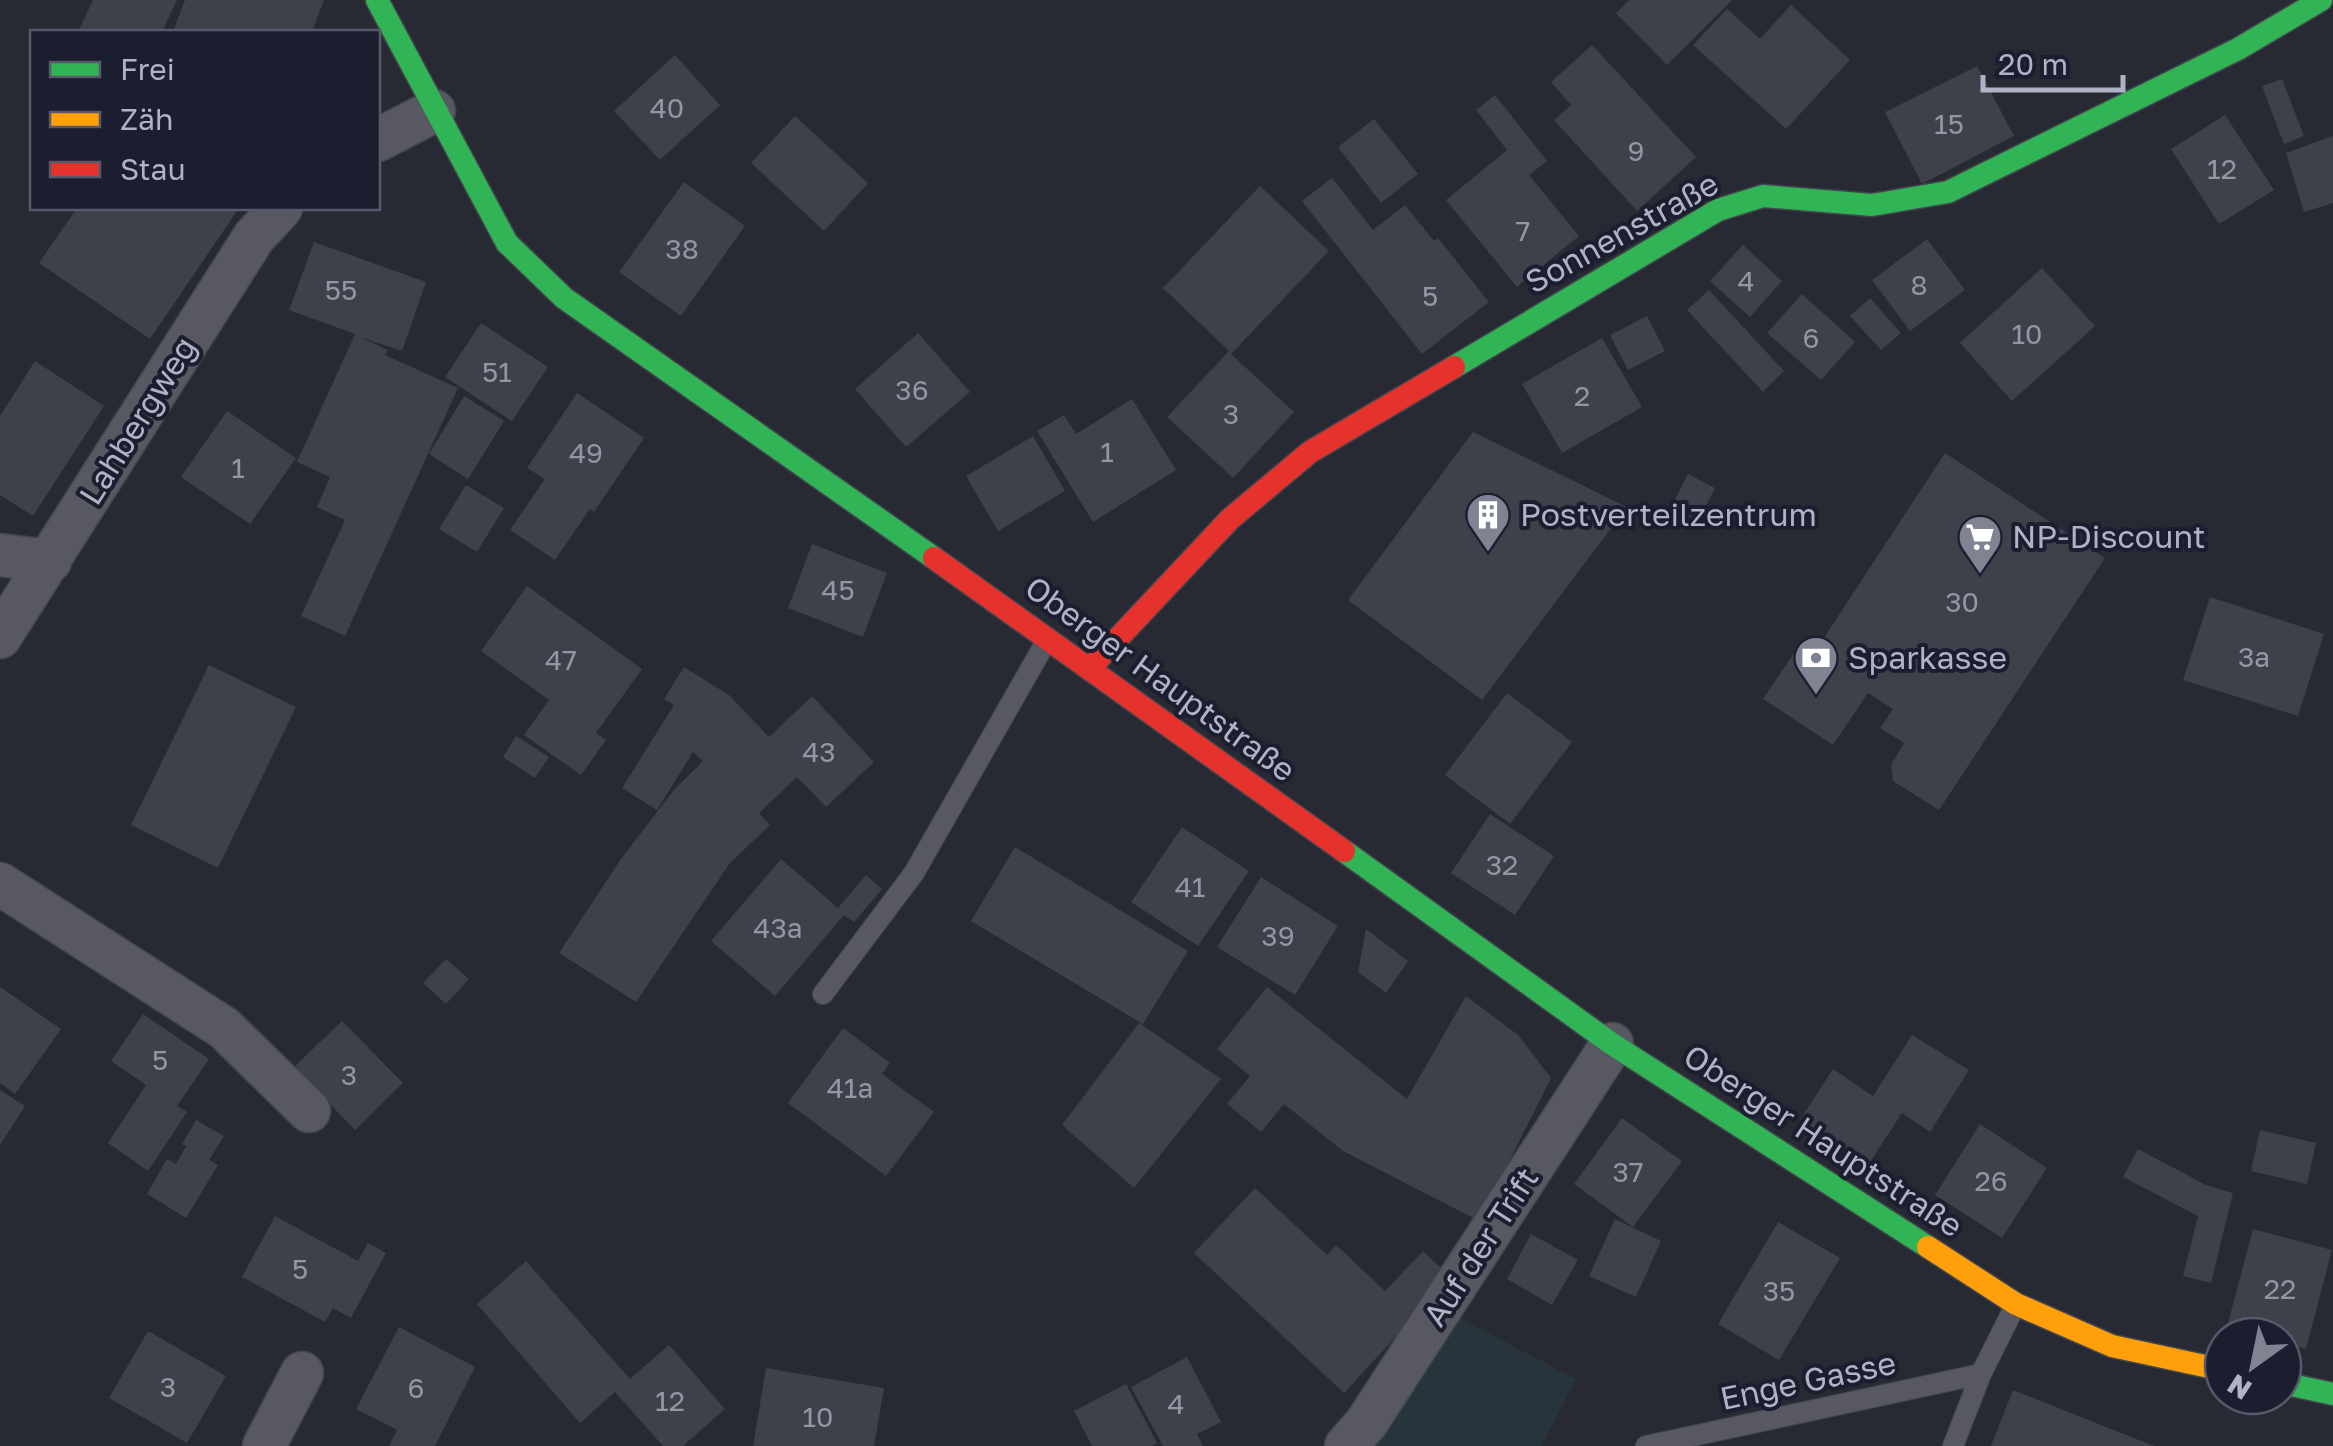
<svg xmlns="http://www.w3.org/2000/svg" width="2333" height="1446" viewBox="0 0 2333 1446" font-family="'Golos Text',sans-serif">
<rect width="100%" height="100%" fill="#272a33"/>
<!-- green -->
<path fill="#27343c" d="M 1454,1315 L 1576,1379 L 1542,1446 L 1375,1446 Z"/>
<!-- building -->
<path fill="#3e404a" d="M 93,0 L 177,0 L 162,32 L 78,32 Z
M 185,0 L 324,0 L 312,32 L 182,32 L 174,29 Z
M 1629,0 L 1732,0 L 1667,65 L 1616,13 Z
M 1791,5 L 1850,60 L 1786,129 L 1693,45 L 1727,9 L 1760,39 Z
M 1592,45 L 1696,157 L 1637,211 L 1554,120 L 1571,105 L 1551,82 Z
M 675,55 L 720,105 L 660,160 L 614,111 Z
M 1977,66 L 2014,136 L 1922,184 L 1885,112 Z
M 2282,79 L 2304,136 L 2284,144 L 2262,86 Z
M 1495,95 L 1547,161 L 1529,175 L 1579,236 L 1517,287 L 1446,200 L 1507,150 L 1476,110 Z
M 2225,115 L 2274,190 L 2219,224 L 2171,149 Z
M 795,116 L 868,183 L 824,231 L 751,163 Z
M 1374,119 L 1418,174 L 1381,203 L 1338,147 Z
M 2333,136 L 2333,203 L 2304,212 L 2286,153 Z
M 1332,178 L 1373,230 L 1405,205 L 1434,241 L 1438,238 L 1489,302 L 1422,354 L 1302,201 Z
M 684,182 L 745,226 L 681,316 L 619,272 Z
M 1260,186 L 1329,251 L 1231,354 L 1294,412 L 1233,478 L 1167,417 L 1229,351 L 1163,288 Z
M 77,208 L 239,208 L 150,339 L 39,263 Z
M 1927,239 L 1965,290 L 1910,331 L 1872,280 Z
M 314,242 L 426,282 L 402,351 L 360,337 L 388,350 L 385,355 L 458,388 L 345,636 L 301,616 L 345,520 L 317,507 L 330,477 L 297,462 L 355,334 L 289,310 Z
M 1743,245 L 1782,281 L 1750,317 L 1710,281 Z
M 2042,268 L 2095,326 L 2012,401 L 1960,343 Z
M 1709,290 L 1784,371 L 1763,392 L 1687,310 Z
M 1802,294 L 1855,342 L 1821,380 L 1767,333 Z
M 1870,298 L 1901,333 L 1881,350 L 1850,316 Z
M 1647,316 L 1665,351 L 1628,370 L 1610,335 Z
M 481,323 L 548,367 L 512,421 L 445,377 Z
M 918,333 L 970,392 L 906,447 L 855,389 Z
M 1602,338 L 1642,407 L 1562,453 L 1522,384 Z
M 35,361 L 104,406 L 33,516 L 0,495 L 0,416 Z
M 577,393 L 644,438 L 594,512 L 590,509 L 555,560 L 510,530 L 545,479 L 527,468 Z
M 464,396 L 504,421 L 468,479 L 429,454 Z
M 1132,399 L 1176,470 L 1093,522 L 1037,431 L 1064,415 L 1076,434 Z
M 227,411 L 296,458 L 250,524 L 181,477 Z
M 1473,432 L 1627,507 L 1482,700 L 1348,600 Z
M 1033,436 L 1065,491 L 998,531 L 966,476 Z
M 1945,453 L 2105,558 L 1939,810 L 1893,781 L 1891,765 L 1904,743 L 1880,728 L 1893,709 L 1868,693 L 1833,745 L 1763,699 L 1798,647 L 1812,656 Z
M 1688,474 L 1715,488 L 1698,521 L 1671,507 Z
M 466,485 L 504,508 L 477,552 L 439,529 Z
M 812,544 L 887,573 L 863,637 L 788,608 Z
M 527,586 L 642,669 L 596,733 L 606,740 L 581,775 L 524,735 L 549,700 L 481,651 Z
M 2210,597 L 2324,634 L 2298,716 L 2183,680 Z
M 209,665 L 296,707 L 218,868 L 131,825 Z
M 684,667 L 729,695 L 769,737 L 812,696 L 874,762 L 826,807 L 797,777 L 759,813 L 770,825 L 730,863 L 636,1002 L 559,953 L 621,859 L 673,791 L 703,761 L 693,752 L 657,810 L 622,788 L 674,705 L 664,699 Z
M 1507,693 L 1572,742 L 1510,824 L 1445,775 Z
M 516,736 L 549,757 L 535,778 L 503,757 Z
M 1490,814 L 1554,856 L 1515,915 L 1451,873 Z
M 1182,827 L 1249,871 L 1198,946 L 1131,902 Z
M 1015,847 L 1188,951 L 1143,1024 L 971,921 Z
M 781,859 L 838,908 L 866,875 L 882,889 L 854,922 L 844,915 L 775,996 L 711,941 Z
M 1261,877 L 1338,926 L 1295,995 L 1217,947 Z
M 1366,929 L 1408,961 L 1386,993 L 1358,972 Z
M 446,959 L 469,979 L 446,1004 L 423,983 Z
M 0,987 L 61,1029 L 15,1094 L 0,1083 Z
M 1267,987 L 1407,1099 L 1466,996 L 1518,1035 L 1551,1078 L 1479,1221 L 1343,1151 L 1284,1104 L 1261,1132 L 1227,1104 L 1250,1076 L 1217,1049 Z
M 143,1014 L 209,1059 L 177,1106 L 187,1112 L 148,1171 L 108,1143 L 146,1085 L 111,1061 Z
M 342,1021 L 403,1083 L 355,1130 L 294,1067 Z
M 1139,1023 L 1221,1079 L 1134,1188 L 1062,1125 Z
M 843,1028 L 890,1063 L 882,1074 L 934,1112 L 886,1176 L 788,1103 Z
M 1912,1035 L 1969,1070 L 1930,1132 L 1902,1113 L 1868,1165 L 1800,1120 L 1833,1069 L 1873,1096 Z
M 0,1090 L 25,1106 L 0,1145 Z
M 1622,1118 L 1682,1161 L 1633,1227 L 1574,1184 Z
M 196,1120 L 224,1136 L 209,1160 L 218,1165 L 186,1218 L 147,1194 L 167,1159 L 176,1164 L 186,1146 L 182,1144 Z
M 1980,1124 L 2047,1168 L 2002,1238 L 1935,1195 Z
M 2260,1130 L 2316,1143 L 2307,1184 L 2251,1171 Z
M 2138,1149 L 2206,1185 L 2233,1193 L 2211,1283 L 2183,1276 L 2198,1216 L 2123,1177 Z
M 1255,1188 L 1327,1255 L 1336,1245 L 1385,1291 L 1423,1251 L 1451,1277 L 1344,1393 L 1194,1253 Z
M 275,1216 L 358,1261 L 368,1243 L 386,1253 L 351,1318 L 333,1308 L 325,1322 L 242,1277 Z
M 1615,1219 L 1661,1241 L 1636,1297 L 1589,1276 Z
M 1778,1222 L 1840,1258 L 1779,1360 L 1718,1324 Z
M 2253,1229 L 2332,1250 L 2306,1349 L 2283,1342 L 2283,1336 L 2259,1336 L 2227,1327 Z
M 1531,1234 L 1578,1260 L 1552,1305 L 1507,1279 Z
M 526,1261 L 630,1379 L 669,1345 L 725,1409 L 683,1446 L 663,1446 L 615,1392 L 580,1423 L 477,1304 Z
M 399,1327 L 475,1367 L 435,1446 L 389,1446 L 397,1430 L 356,1409 Z
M 148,1331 L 226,1376 L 187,1443 L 109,1398 Z
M 1187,1357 L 1221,1422 L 1197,1434 L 1203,1446 L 1163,1446 L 1131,1387 Z
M 766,1368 L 884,1388 L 874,1446 L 753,1446 Z
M 1126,1384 L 1157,1443 L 1152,1446 L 1092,1446 L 1074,1411 Z
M 2013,1390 L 2154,1446 L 1991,1446 Z"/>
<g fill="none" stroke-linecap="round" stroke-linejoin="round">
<defs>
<path id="lane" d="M 823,994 L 914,873 L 1047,640
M 1646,1446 L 1981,1374
M 1953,1446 L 1981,1374 L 2015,1306"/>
<path id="street" d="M 378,140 L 434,111
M 0,555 L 50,561
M 0,637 L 254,237 L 281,208
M 0,884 L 224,1028 L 309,1111
M 264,1446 L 302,1373
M 1346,1446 L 1367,1422 L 1612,1044"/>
<path id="fast" d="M 377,0 L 507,243 L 564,298 L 934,558
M 1454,367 L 1718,210 L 1763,196 L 1872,205 L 1948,192 L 2238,49 L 2321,0
M 1344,851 L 1612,1044 L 1928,1247
M 2283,1383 L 2333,1394"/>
<path id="slow" d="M 1928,1247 L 2016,1304 L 2112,1346 L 2223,1370"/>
<path id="jam" d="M 934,558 L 1344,851
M 1090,668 L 1230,519 L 1310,452 L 1454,367"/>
</defs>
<!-- lane casing -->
<use href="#lane" stroke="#43454d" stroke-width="22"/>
<!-- street casing -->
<use href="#street" stroke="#43454d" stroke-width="45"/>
<!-- fast casing -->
<use href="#fast" stroke="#43454d" stroke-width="25"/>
<!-- slow casing -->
<use href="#slow" stroke="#43454d" stroke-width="25"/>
<!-- jam casing -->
<use href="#jam" stroke="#43454d" stroke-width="25"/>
<!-- lane -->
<use href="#lane" stroke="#575861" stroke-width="20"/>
<!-- street -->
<use href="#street" stroke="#575861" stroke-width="42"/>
<!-- fast -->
<use href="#fast" stroke="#30b455" stroke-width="22"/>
<!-- slow -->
<use href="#slow" stroke="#ff9f0a" stroke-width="22"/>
<!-- jam -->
<use href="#jam" stroke="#e5322d" stroke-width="22"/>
</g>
<!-- icons -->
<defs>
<symbol id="building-pin" viewBox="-11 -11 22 30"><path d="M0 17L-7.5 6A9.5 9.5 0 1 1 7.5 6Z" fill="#808392" stroke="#1a1e2e"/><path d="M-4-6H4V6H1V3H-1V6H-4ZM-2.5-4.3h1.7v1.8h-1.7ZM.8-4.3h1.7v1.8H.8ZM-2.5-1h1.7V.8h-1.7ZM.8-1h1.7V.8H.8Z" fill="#fff"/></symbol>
<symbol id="supermarket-pin" viewBox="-11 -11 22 30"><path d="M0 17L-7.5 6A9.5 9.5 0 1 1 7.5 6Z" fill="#808392" stroke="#1a1e2e"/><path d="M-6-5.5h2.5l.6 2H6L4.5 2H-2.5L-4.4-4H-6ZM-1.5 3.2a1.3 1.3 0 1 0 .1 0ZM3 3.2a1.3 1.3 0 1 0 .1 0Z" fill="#fff"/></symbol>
<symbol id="bank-pin" viewBox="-11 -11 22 30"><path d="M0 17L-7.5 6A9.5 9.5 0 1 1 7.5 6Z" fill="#808392" stroke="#1a1e2e"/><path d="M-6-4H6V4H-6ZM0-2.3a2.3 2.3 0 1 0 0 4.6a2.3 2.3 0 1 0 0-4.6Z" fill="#fff"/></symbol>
</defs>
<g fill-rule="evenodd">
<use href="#building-pin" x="1463" y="490" width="50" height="68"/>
<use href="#supermarket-pin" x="1955" y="512" width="50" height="68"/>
<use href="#bank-pin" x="1791" y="633" width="50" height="68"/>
</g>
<g text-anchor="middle" stroke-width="8" stroke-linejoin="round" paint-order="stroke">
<!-- number labels -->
<g font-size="28" fill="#9496a6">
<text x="667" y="118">40</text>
<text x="1949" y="134">15</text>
<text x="1636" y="161">9</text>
<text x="2222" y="179">12</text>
<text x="1523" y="241">7</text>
<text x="682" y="259">38</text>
<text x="1746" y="291">4</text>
<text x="1919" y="295">8</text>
<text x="341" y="300">55</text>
<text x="1430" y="306">5</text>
<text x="2027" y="344">10</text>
<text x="1811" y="348">6</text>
<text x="497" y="382">51</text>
<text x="912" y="400">36</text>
<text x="1582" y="406">2</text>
<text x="1231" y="424">3</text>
<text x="1107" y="462">1</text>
<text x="586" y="463">49</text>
<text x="238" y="478">1</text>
<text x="838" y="600">45</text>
<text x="1962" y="612">30</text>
<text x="2254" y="667">3a</text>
<text x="561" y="670">47</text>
<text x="819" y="762">43</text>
<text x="1502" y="875">32</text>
<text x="1190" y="897">41</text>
<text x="778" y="938">43a</text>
<text x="1278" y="946">39</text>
<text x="160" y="1070">5</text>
<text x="349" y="1085">3</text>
<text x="850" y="1098">41a</text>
<text x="1628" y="1182">37</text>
<text x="1991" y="1191">26</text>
<text x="300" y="1279">5</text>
<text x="2280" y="1299">22</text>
<text x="1779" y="1301">35</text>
<text x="168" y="1397">3</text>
<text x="416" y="1398">6</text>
<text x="670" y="1411">12</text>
<text x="1176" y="1414">4</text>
<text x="818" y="1427">10</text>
</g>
<!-- street labels -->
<g font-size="32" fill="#b0b3c5" stroke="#1a1e2e">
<text transform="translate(1622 233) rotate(-29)" y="11">Sonnenstraße</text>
<text transform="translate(138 421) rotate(-58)" y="11">Lahbergweg</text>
<text transform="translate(1160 679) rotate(36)" y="11">Oberger Hauptstraße</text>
<text transform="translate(1823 1141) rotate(33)" y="11">Oberger Hauptstraße</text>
<text transform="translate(1481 1247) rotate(-57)" y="11">Auf der Trift</text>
<text transform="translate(1808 1381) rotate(-12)" y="11">Enge Gasse</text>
</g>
<!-- poi labels -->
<g font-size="32" fill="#b0b3c5" stroke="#1a1e2e" text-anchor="start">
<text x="1520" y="526">Postverteilzentrum</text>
<text x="2012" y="548">NP-Discount</text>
<text x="1848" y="669">Sparkasse</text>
</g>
</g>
<!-- legend -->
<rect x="30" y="30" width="350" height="180" fill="#1a1e2e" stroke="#565a6a" stroke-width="2.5"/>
<rect x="50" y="62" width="50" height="15" fill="#30b455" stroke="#565a6a" stroke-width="2.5"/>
<text x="120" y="80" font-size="30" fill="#b0b3c5">Frei</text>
<rect x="50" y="112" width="50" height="15" fill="#ff9f0a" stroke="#565a6a" stroke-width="2.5"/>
<text x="120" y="130" font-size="30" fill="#b0b3c5">Zäh</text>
<rect x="50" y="162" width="50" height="15" fill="#e5322d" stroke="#565a6a" stroke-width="2.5"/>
<text x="120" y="180" font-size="30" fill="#b0b3c5">Stau</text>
<!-- north arrow -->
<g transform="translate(2253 1366) rotate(213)"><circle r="48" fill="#1a1e2e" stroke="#565a6a" stroke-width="2.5"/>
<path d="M0-8L18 38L0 25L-18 38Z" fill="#808392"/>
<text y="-15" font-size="28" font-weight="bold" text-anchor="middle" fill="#b0b3c5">N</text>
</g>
<!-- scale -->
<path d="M1983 75v15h140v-15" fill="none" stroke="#b0b3c5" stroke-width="5"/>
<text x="1998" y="75" font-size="30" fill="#b0b3c5" stroke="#1a1e2e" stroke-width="8" paint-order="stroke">20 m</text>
</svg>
